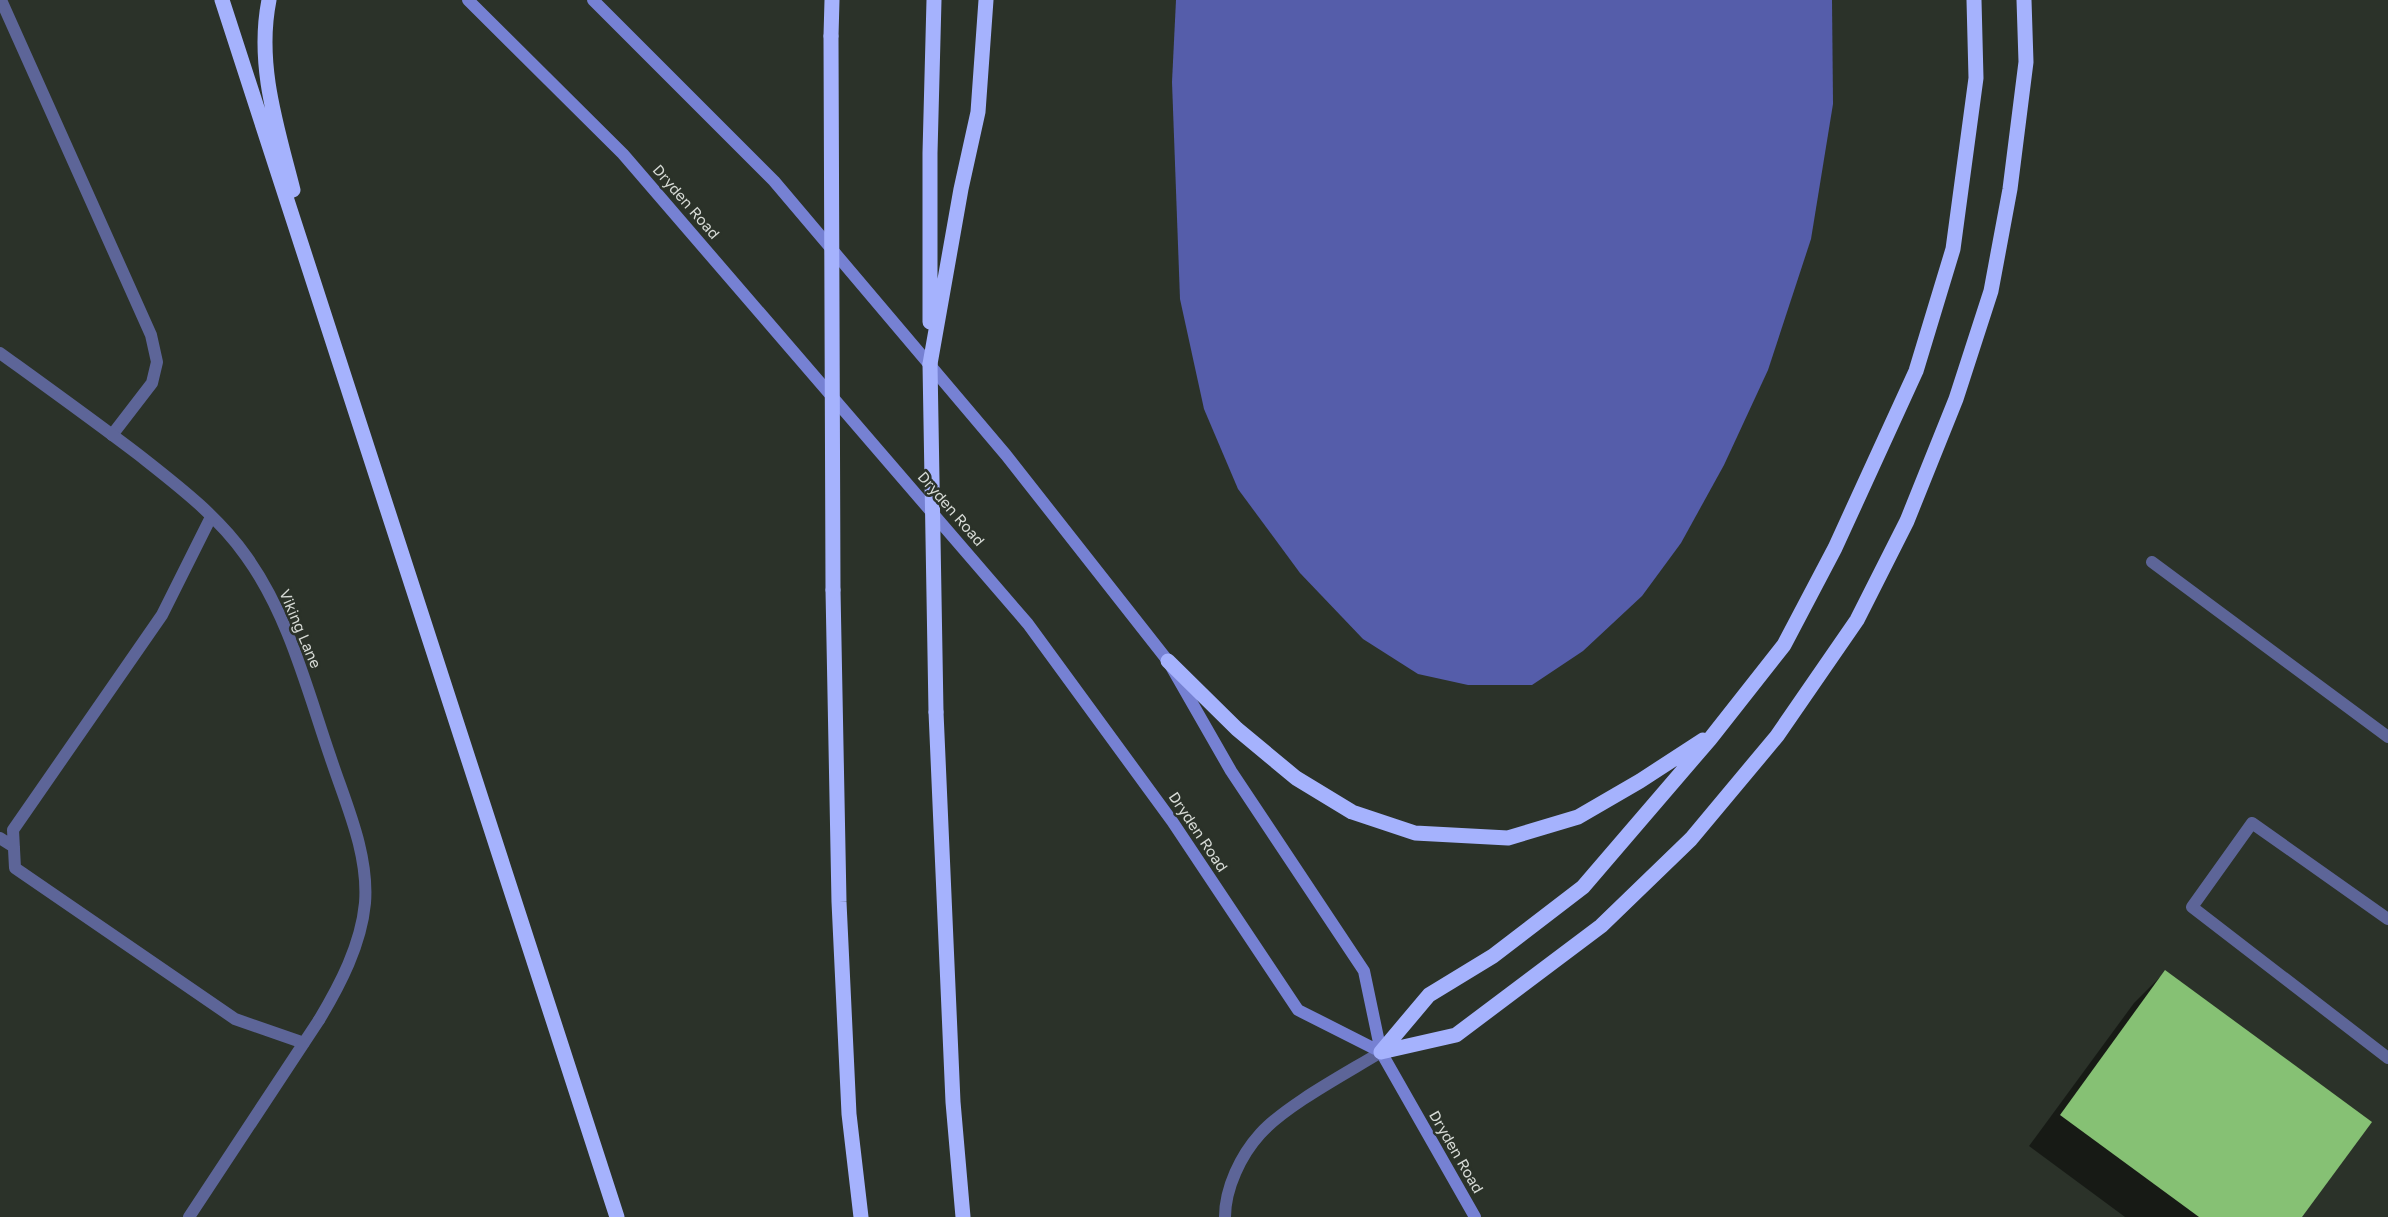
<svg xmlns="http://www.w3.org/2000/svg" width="2388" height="1217" viewBox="0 0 2388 1217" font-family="'Golos Text',sans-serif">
<rect width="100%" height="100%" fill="#2b3229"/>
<!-- water -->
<path fill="#555daa" d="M 1176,0 L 1832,0 L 1833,104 L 1811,239 L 1768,370 L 1724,465 L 1681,543 L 1642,596 L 1583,651 L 1532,685 L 1468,685 L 1418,674 L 1363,639 L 1300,573 L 1238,489 L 1204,409 L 1180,299 L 1172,82 Z"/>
<!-- shadow -->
<path fill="#0007" d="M 2165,972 L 2301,1217 L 2125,1217 L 2029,1146 L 2134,1003 Z"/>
<!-- building -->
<path fill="#86c174" d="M 2165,970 L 2372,1122 L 2302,1217 L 2199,1217 L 2060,1115 Z"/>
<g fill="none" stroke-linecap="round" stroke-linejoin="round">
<!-- lane -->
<path stroke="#5d6598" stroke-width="12" d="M 1,0 L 151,335 L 157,362 L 152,383 L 112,435
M 211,517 L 162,615 L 13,830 L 15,868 L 235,1019 L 304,1043
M 2152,562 L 2388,737
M 0,838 L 14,847
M 2388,919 L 2252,823 L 2192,907 L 2388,1058
M 189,1217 L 319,1020
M 1225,1217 C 1225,1188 1241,1155 1260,1134 C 1286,1105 1347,1073 1381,1052"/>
<!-- street -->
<path stroke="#5d6598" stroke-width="12" d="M 0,353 C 47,387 93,420 139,455 C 177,485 218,516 246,556 C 288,614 307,689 330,756 C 345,802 369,853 365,903 C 361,945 340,985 319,1020"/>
<!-- secondary -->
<path stroke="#7681d3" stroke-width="12" d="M 468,0 L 623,154 L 1028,624 L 1172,821 L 1298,1010 L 1381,1052
M 593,0 L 774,181 L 1006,455 L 1168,661 L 1231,771 L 1364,971 L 1381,1052 L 1475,1217"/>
<!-- highway -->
<path stroke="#a5b2fd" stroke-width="15" d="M 222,0 L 617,1217
M 269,0 C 256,65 277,127 293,190
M 831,36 L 832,0
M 930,322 L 930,153 L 934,0
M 930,364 L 961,189 L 978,112 L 986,0
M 833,590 L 839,902 L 849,1114 L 861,1217
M 1168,661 L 1237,729 L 1296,778 L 1352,812 L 1415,833 L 1508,838 L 1578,817 L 1640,781 L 1703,740
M 936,712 L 953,1102 L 963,1217
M 1381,1052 L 1456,1035 L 1601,926 L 1691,839 L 1777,736 L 1857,620 L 1907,521 L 1956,399 L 1991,291 L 2010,189 L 2026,62 L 2024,0
M 1381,1052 L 1429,995 L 1493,956 L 1583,887 L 1710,739 L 1784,645 L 1835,548 L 1916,371 L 1953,249 L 1976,78 L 1974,0"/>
<!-- highway-bridge -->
<path stroke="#a5b2fd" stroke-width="15" d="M 831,36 L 833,590
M 930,364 L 936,712"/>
</g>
<g text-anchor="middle" stroke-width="5" stroke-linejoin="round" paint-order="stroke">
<!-- street labels -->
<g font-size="15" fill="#d6dad5" stroke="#2b3229">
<text transform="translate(686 202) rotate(49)" y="5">Dryden Road</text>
<text transform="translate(951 509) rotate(49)" y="5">Dryden Road</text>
<text transform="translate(300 629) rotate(67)" y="5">Viking Lane</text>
<text transform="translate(1198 832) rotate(56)" y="5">Dryden Road</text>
<text transform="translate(1456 1152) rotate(60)" y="5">Dryden Road</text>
</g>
</g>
</svg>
